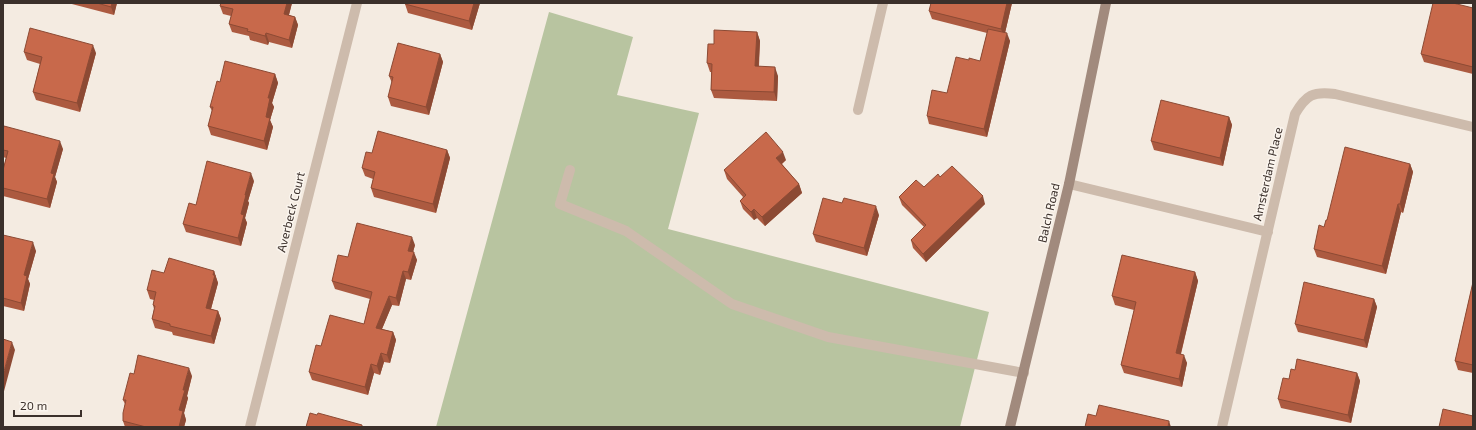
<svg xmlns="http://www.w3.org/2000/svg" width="1476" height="430" viewBox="0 0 1476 430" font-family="'Exo 2',sans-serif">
<rect width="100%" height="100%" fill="#f4ebe1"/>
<!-- green -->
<path fill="#b8c4a0" d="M 549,12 L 633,37 L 617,95 L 699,113 L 668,229 L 989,312 L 960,427 L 436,427 Z"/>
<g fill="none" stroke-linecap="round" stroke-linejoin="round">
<!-- lane -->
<path stroke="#cdbbac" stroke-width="10" d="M 570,170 L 560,204 L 626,231 L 732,304 L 828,337 L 1024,373"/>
<!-- street -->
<path stroke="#cdbbac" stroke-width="10" d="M 858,110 L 883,3
M 1069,184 L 1268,232
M 250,427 L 357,3
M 1222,427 L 1295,114 C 1306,95 1313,91 1335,94 L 1473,127"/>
<!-- secondary -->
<path stroke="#a18a7d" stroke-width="10" d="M 1010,427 L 1069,184 L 1106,3"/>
</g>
<!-- wall -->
<path fill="#ac5a40" d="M 68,3 L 117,3 L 114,15 Z
M 221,3 L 292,3 L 289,15 L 295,17 L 298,25 L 292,48 L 269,42 L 268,45 L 250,40 L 249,36 L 232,32 L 229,24 L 231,16 L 223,14 L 220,6 Z
M 406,3 L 480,3 L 472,30 L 408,13 L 405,4 Z
M 1012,3 L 1005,33 L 1010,41 L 987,137 L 929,124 L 927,116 L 947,93 L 969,60 L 980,61 L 987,33 L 932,19 L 929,11 Z
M 1473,8 L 1473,74 L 1424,62 L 1421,54 Z
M 757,32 L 760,41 L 759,66 L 778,76 L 777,101 L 714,98 L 711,90 L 711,72 L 710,72 L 707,63 L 714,44 Z
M 24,52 L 96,53 L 80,112 L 36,100 L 33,92 L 40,64 L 27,60 Z
M 440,54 L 443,62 L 429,115 L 391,106 L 388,97 L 392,83 L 389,76 Z
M 275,74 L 278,83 L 272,103 L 274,107 L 270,120 L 273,127 L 267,150 L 211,135 L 208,126 L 212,111 L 210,107 L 220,82 Z
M 1229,117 L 1232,125 L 1223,166 L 1154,150 L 1151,141 Z
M 3,130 L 63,149 L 55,177 L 57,182 L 50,208 L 3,196 L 3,170 L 6,158 L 3,157 Z
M 447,150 L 450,158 L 436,213 L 374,197 L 371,188 L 373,179 L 365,176 L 362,168 L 372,153 Z
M 786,160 L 782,164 L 799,184 L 802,193 L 765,226 L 757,218 L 754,220 L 743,209 L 740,201 L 743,197 L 727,179 L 724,170 Z
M 1410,164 L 1413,172 L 1403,213 L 1401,212 L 1386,274 L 1317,257 L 1314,249 L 1327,220 Z
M 940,177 L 985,204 L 926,262 L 913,248 L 911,240 L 924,227 L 902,205 L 899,197 L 924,187 Z
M 254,181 L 248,201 L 249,203 L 245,218 L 247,223 L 241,246 L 186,232 L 183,224 L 196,205 Z
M 879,215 L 867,256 L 816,242 L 813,234 Z
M 3,235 L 36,251 L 28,279 L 30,284 L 24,311 L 3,306 Z
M 415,245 L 413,252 L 417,260 L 411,280 L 406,279 L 399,306 L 392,305 L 382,329 L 393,332 L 396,340 L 390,363 L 384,362 L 380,375 L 374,373 L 368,395 L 312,380 L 309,372 L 321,346 L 364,324 L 370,299 L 335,289 L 332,281 L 348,257 Z
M 214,271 L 218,283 L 211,309 L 218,311 L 221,319 L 214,344 L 173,335 L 172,332 L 155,328 L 152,319 L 154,309 L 153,305 L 154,300 L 150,299 L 147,290 L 164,273 Z
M 1195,272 L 1198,281 L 1181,354 L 1187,363 L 1182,387 L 1124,373 L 1121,365 L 1134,310 L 1115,305 L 1112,296 Z
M 1473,282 L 1473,373 L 1458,370 L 1455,361 Z
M 1374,299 L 1377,307 L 1367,348 L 1298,332 L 1295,324 Z
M 1295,370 L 1357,373 L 1360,381 L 1351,423 L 1281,408 L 1278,399 L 1289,379 Z
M 134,374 L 192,376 L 187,396 L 188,398 L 184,413 L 186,420 L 184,427 L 125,427 L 123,421 L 125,404 L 123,400 Z"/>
<!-- shaded-wall -->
<path fill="#8c4a34" d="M 112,3 L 117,3 L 114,15 L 111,7 Z
M 287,3 L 292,3 L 287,22 L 284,14 Z
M 474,3 L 480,3 L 472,30 L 469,21 Z
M 1007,3 L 1012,3 L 1004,37 L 1001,29 Z
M 295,17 L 298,25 L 292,48 L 289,40 Z
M 757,32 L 760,41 L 758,74 L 755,66 Z
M 266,33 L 269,42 L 268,45 L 265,36 Z
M 1007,33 L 1010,41 L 987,137 L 984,129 Z
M 93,45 L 96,53 L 80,112 L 77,103 Z
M 440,54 L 443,62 L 429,115 L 426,107 Z
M 775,67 L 778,76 L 777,101 L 774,92 Z
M 275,74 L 278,83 L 272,103 L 274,107 L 270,120 L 273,127 L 267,150 L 264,141 L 266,117 L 268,98 Z
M 1229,117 L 1232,125 L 1223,166 L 1220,158 Z
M 60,141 L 63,149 L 55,177 L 57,182 L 50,208 L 47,199 L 51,173 Z
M 447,150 L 450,158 L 436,213 L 433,204 Z
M 783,152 L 786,160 L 779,166 L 776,158 Z
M 1410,164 L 1413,172 L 1403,213 L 1400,204 Z
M 251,173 L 254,181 L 248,201 L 249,203 L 245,218 L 247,223 L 241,246 L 238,238 L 241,214 L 245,195 Z
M 799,184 L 802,193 L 765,226 L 762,217 Z
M 983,196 L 985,204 L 926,262 L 923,254 Z
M 1398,204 L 1401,212 L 1386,274 L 1382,266 Z
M 876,206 L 879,215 L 867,256 L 864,248 Z
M 754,209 L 757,218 L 754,220 L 751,212 Z
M 412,237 L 415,245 L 411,259 L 408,251 Z
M 33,242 L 36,251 L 28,279 L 30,284 L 24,311 L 21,303 L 24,275 Z
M 414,252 L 417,260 L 411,280 L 408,272 Z
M 214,271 L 218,283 L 209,316 L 206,308 Z
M 403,271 L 406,279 L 399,306 L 396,298 Z
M 1195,272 L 1198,281 L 1179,361 L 1176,353 Z
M 389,296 L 392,305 L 379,336 L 376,328 Z
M 1374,299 L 1377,307 L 1367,348 L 1364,340 Z
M 218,311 L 221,319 L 214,344 L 211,336 Z
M 393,332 L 396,340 L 390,363 L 387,355 Z
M 12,342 L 15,350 L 3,395 L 3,375 Z
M 381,353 L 384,362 L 380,375 L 377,366 Z
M 1184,355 L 1187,363 L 1182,387 L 1179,379 Z
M 371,364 L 374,373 L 368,395 L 365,387 Z
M 189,368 L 192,376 L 187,396 L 188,398 L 184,413 L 186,420 L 184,427 L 179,427 L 179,410 L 183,390 Z
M 1357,373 L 1360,381 L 1351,423 L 1348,415 Z
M 1169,421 L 1171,427 L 1168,427 Z"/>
<!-- building -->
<path fill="#c8694b" stroke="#8c4a34" d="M 97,3 L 112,3 L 111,7 Z
M 221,3 L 287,3 L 284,14 L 295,17 L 289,40 L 266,33 L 265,36 L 247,31 L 248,29 L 229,24 L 233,9 L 220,6 Z
M 406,3 L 474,3 L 469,21 L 405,4 Z
M 931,3 L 1007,3 L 1001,29 L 929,11 Z
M 1433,3 L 1453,3 L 1473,8 L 1473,67 L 1421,54 Z
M 30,28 L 93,45 L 77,103 L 33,92 L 42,57 L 24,52 Z
M 988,29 L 1007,33 L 984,129 L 927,116 L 932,90 L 947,93 L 956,57 L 969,60 L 969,58 L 980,61 Z
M 714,30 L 757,32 L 755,66 L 775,67 L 774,92 L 711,90 L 712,64 L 707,63 L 708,44 L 714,44 Z
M 398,43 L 440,54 L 426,107 L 388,97 L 393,77 L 389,76 Z
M 225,61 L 275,74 L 268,98 L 270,98 L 266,117 L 270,118 L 264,141 L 208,126 L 213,107 L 210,107 L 217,81 L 220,82 Z
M 1161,100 L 1229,117 L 1220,158 L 1151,141 Z
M 4,126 L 60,141 L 51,173 L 54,174 L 47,199 L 3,188 L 3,170 L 8,151 L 3,150 L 3,130 Z
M 378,131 L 447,150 L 433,204 L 371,188 L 375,172 L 362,168 L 366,152 L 372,153 Z
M 766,132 L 783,152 L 776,158 L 799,184 L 762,217 L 754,209 L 751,212 L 740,201 L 746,195 L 724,170 Z
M 1345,147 L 1410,164 L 1400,204 L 1398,204 L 1382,266 L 1314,249 L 1319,225 L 1324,227 L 1326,220 L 1327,220 Z
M 207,161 L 251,173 L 245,195 L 246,195 L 241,214 L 244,215 L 238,238 L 183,224 L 189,203 L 196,205 Z
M 952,166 L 983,196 L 923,254 L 911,240 L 926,225 L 899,197 L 916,180 L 924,187 L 938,174 L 940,177 Z
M 823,198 L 842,203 L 844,198 L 876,206 L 864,248 L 813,234 Z
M 357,223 L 412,237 L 408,251 L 414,252 L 408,272 L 403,271 L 396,298 L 389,296 L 376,328 L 393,332 L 387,355 L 381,353 L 377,366 L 371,364 L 365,387 L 309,372 L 316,345 L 321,346 L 330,315 L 364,324 L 372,292 L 332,281 L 338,255 L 348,257 Z
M 3,235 L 33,242 L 24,275 L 27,276 L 21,303 L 3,298 Z
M 1122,255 L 1195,272 L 1176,353 L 1184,355 L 1179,379 L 1121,365 L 1136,302 L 1112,296 Z
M 169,258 L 214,271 L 213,275 L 215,275 L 206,308 L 218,311 L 211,336 L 170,326 L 170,324 L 152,319 L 155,306 L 153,305 L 156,292 L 147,290 L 152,270 L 164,273 Z
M 1304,282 L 1374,299 L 1364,340 L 1295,324 Z
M 1473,282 L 1473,365 L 1455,361 Z
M 3,339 L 12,342 L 3,375 Z
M 138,355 L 189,368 L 183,390 L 185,390 L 179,410 L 183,411 L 179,427 L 146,427 L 123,421 L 123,413 L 126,400 L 123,400 L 130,373 L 134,374 Z
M 1297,359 L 1357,373 L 1348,415 L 1278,399 L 1283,378 L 1289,379 L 1291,369 L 1295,370 Z
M 1099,405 L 1169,421 L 1168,427 L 1085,427 L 1088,414 L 1096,416 Z
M 1443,409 L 1473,416 L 1473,427 L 1439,427 Z
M 310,413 L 317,415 L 318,413 L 362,425 L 362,427 L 306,427 Z"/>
<g text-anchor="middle" stroke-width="3" stroke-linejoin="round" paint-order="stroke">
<!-- street labels -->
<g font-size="12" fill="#3b302b" stroke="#fbf5ee">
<text transform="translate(1268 174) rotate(-77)" y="4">Amsterdam Place</text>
<text transform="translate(291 212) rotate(-76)" y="4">Averbeck Court</text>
<text transform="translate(1049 213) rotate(-77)" y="4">Balch Road</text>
</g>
</g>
<!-- border -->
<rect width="1476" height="430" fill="none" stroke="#3b302b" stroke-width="8"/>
<!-- scale -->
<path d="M14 410v6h67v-6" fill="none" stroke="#3b302b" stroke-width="2"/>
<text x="20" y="410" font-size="12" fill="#3b302b" stroke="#fbf5ee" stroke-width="3" paint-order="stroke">20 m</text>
</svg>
